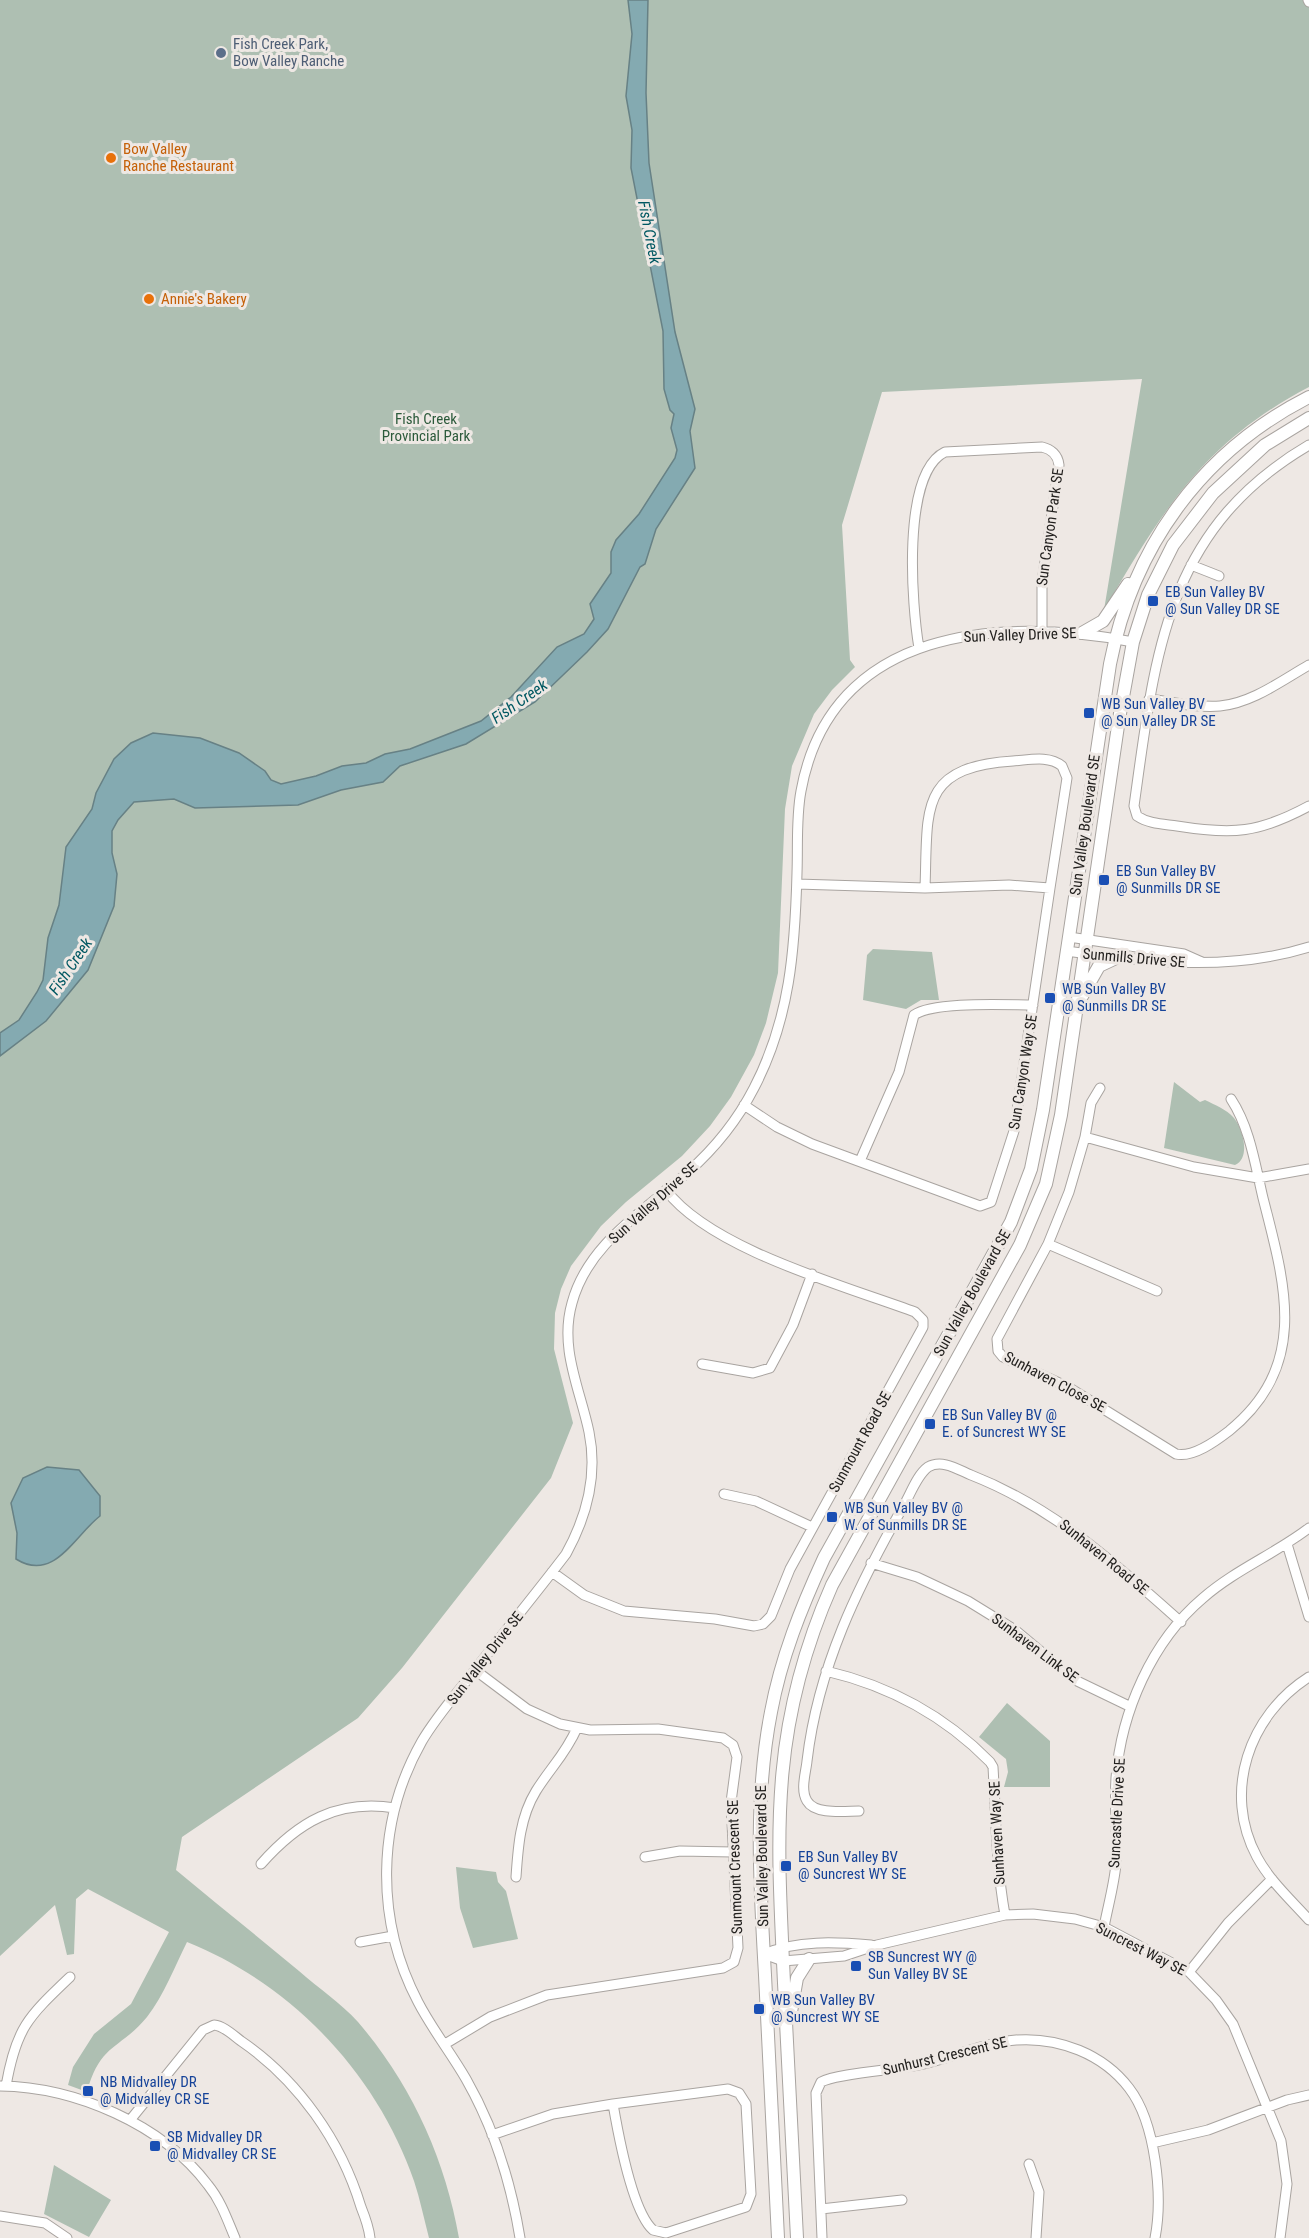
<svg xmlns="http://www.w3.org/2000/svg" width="1309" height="2238" viewBox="0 0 1309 2238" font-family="'Roboto Condensed',sans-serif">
<rect width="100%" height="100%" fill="#eee8e4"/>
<!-- green -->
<path fill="#aebfb2" d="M 0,0 L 1309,0 L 1309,387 C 1204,442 1162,511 1104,610 L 1142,379 L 882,392 L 842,525 L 850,660 L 855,667 L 832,690 L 814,714 L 792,766 L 785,809 L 778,973 L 766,1023 L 754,1055 L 731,1097 L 710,1126 L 682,1156 L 626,1202 L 601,1226 L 571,1266 L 561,1289 L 555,1313 L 554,1349 L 573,1423 L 551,1478 L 402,1668 L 358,1718 L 182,1837 L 176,1870 C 217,1904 258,1937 299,1971 C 318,1988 341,2003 358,2022 C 411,2084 445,2158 459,2238 L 429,2238 C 424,2219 420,2199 414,2181 C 377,2074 292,1984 187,1942 C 175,1966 164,1995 147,2017 C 121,2049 100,2043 87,2092 L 68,2085 L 73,2067 L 94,2034 L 131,2004 L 169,1932 L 88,1889 L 76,1899 L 74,1954 L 67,1955 L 55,1905 L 0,1956 Z
M 873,949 L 932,952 L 939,1000 L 921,1000 L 906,1009 L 863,1000 L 867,955 Z
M 1174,1082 L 1200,1102 L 1205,1100 C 1215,1105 1226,1109 1234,1118 C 1243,1129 1251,1158 1235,1165 L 1164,1148 Z
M 1007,1703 L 1050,1741 L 1050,1787 L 1004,1787 L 1008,1772 L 1006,1759 L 979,1737 Z
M 456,1867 L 496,1872 L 498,1882 L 506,1891 L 518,1939 L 473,1948 L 460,1908 Z
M 54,2165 L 111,2200 L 89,2237 L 44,2214 Z"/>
<!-- water -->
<path fill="#84aab1" stroke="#678185" stroke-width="1.5" d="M 628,0 L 648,0 L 646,93 L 649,163 L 675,332 L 695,409 L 690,431 L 695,468 L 656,529 L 645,564 L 640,567 L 608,629 L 587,652 L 535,702 L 466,744 L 400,766 L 383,782 L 341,790 L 298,805 L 195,808 L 174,799 L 134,802 L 118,820 L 112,831 L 112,853 L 117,874 L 114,906 L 88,970 L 46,1021 L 0,1056 L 0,1033 L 19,1020 L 37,992 L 43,980 L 48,938 L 59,905 L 66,847 L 92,809 L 96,793 L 114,759 L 131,743 L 153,733 L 200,738 L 239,753 L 265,771 L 271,780 L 281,784 L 316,776 L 342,766 L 366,763 L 385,754 L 410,749 L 481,721 L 511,697 L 557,647 L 584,634 L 594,619 L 590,604 L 611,573 L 611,552 L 616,540 L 639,514 L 675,458 L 677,450 L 671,428 L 674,414 L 670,410 L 664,389 L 663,331 L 631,168 L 632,130 L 626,96 L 632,34 Z
M 47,1467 L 79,1470 L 100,1496 L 100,1516 C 74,1536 54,1583 16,1559 L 17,1533 L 11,1503 L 23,1478 Z"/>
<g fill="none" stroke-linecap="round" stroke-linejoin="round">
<defs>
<path id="minor" d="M 1308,0 L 1309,2
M 1309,445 C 1164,530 1155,657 1134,806 L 1137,816 C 1149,824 1163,824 1177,826 C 1233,835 1259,833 1309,806
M 1191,565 L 1219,576
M 919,648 C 912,607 901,473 945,452 L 1042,447 C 1051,449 1058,455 1059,465 L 1042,582 L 1042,632
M 1149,699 C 1172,702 1197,708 1220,706 C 1252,703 1281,681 1309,665
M 925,888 C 928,809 918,767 1013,761 C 1029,760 1049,755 1062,766 L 1067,778 L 1050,888
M 1069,937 L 1184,954 L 1202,962
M 1066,951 C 1148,962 1229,972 1309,947
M 1231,1099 C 1250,1128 1255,1164 1263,1198 C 1286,1287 1309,1366 1229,1431 C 1216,1441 1193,1458 1176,1454 L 1068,1387 L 1003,1357 L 998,1351 L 997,1339 L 1048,1244 L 1069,1192 L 1085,1137 L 1194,1167 L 1258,1178 L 1309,1169
M 744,1105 L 777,1127 L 812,1144 L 980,1206 L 991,1202 L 1014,1131 L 1050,888 L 1009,885 L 925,888 L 797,884
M 1085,1137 L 1091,1103 L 1100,1088
M 860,1161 L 899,1072 L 914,1015 C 934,1001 1007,1005 1033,1005
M 1048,1244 L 1157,1291
M 702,1364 L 753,1373 L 770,1368 L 793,1325 L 812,1274
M 724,1494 L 756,1501 L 812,1527
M 1287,1544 L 1309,1617
M 871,1563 L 917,1577 L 968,1601 L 1015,1630 L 1075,1680 L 1131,1707
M 552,1572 L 584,1595 L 624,1611 L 715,1619 L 754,1626 L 763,1624 L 771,1616 L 790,1569 L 923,1327 L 923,1320 L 915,1312 C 845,1286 710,1249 666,1190
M 826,1671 C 890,1686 944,1715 990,1762 L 993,1767 C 996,1817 996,1865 1005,1915
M 1309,1677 C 1249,1715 1222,1792 1257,1857 C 1270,1881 1291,1900 1309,1920
M 859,1811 C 845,1811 815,1815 807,1801 C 800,1790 806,1772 807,1761 C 818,1667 858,1586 904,1505 C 911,1493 917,1475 928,1467 C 942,1459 957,1469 971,1475 C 1053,1507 1116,1564 1181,1622
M 645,1857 L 680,1851 L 733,1852
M 261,1864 C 298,1822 337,1799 395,1808
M 516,1877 C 518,1847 520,1817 536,1791 C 551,1767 565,1755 577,1728
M 1104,1927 C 1108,1906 1114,1885 1116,1864 C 1118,1836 1114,1807 1116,1778 C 1121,1712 1152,1641 1203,1598 C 1235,1570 1275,1554 1309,1528
M 360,1942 L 393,1936
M 764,1954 L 783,1961 L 844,1956 L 877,1945 L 1005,1915 L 1033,1914 L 1075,1919 L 1104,1927 L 1189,1972 L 1216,2000 L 1233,2024 L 1281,2141 L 1287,2184 L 1280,2238
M 764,1954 C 797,1940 836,1942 871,1945
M 1189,1972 L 1228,1923 L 1272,1879
M 445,2044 L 490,2017 L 547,1995 L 723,1968 L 734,1962 L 738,1948 L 731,1802 L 737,1757 L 733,1745 L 723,1738 L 658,1729 L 590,1730 L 560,1724 L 527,1709 L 475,1670
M 0,2086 C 75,2087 162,2124 208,2185 C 221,2201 227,2219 235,2238
M 6,2086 C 16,2028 28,2017 70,1977
M 131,2119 L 203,2030 L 214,2025 C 224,2026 233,2035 241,2041 C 298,2080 341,2141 361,2207 C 365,2217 369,2228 370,2238
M 492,2135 L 553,2114 L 613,2104 C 618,2133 632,2211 653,2230 L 666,2233 L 746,2207 L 751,2194 L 746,2104 L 739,2093 L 728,2089 L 613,2104
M 1152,2143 L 1208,2130 L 1287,2100 L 1309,2095
M 1029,2164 L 1039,2192 L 1036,2238
M 821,2209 L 902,2200
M 0,2216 L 45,2223 L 67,2238
M 520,2238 C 511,2183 494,2128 466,2079 C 451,2053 432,2029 418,2002 C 375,1920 376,1822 422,1741 C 435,1719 452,1699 468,1679 C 500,1637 534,1596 566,1554 C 587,1516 598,1476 589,1432 C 580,1389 559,1348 572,1303 C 588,1243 645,1211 688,1172 C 714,1149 738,1119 754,1088 C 790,1019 795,949 797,873 C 798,846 796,817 801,791 C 831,627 1001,616 1133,642
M 822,2238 L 816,2093 L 821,2082 C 838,2073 896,2070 919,2065 C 951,2058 984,2043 1016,2040 C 1059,2037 1103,2054 1129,2088 C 1156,2123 1163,2197 1155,2238"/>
<path id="major" d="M 1082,633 L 1103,621 L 1128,584
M 1082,996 L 1099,966 L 1116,958
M 791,2012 L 797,1978 L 809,1959
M 778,2238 C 774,2150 769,2063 765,1975 C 760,1887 754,1799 771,1712 C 781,1658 801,1608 824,1558 L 1011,1222 L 1031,1169 L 1043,1110 L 1110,664 C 1133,547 1201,452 1309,397
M 797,2238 C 792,2153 788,2068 784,1983 C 777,1833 769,1727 832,1585 L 1020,1245 L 1046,1184 L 1061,1115 L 1119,719 L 1133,642 L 1148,595 L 1173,545 L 1213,493 L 1265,445 L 1309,418"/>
</defs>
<!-- minor casing -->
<use href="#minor" stroke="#a9a4a0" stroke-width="11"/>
<!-- major casing -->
<use href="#major" stroke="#a9a4a0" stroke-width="14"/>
<!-- minor -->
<use href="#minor" stroke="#fff" stroke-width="9"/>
<!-- major -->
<use href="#major" stroke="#fff" stroke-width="12"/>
</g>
<!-- markers -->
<circle fill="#5c6f8a" stroke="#eee8e4" stroke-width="2" cx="221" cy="53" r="6"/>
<g fill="#e8710a" stroke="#eee8e4" stroke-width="2">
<circle cx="111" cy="158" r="6"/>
<circle cx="149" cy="299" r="6"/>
</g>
<g fill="#1a4fb4" stroke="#eee8e4" stroke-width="2">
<rect x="1147" y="595" width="12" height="12" rx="3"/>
<rect x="1083" y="707" width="12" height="12" rx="3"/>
<rect x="1098" y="874" width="12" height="12" rx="3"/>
<rect x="1044" y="992" width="12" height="12" rx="3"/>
<rect x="924" y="1418" width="12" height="12" rx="3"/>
<rect x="826" y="1511" width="12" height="12" rx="3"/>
<rect x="780" y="1860" width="12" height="12" rx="3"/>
<rect x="850" y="1960" width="12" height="12" rx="3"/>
<rect x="753" y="2003" width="12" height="12" rx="3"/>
<rect x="82" y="2085" width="12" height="12" rx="3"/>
<rect x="149" y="2140" width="12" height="12" rx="3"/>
</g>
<g text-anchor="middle" stroke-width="6" stroke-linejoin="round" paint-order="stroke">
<!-- service labels -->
<g font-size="15" fill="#4e5e75" stroke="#eee8e4" text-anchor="start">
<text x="233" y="49">Fish Creek Park,<tspan x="233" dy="17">Bow Valley Ranche</tspan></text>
</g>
<!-- food labels -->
<g font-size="15" fill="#c56008" stroke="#eee8e4" text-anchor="start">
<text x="123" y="154">Bow Valley<tspan x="123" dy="17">Ranche Restaurant</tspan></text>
<text x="161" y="304">Annie's Bakery</text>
</g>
<!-- park labels -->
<g font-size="15" fill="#2c5a3b" stroke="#eee8e4">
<text x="426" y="424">Fish Creek<tspan x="426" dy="17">Provincial Park</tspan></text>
</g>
<!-- street labels -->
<g font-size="15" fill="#23211f" stroke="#eee8e4">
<text transform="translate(1050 527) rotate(-82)" y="5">Sun Canyon Park SE</text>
<text transform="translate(1020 635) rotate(-2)" y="5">Sun Valley Drive SE</text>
<text transform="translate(1085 825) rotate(-82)" y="5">Sun Valley Boulevard SE</text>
<text transform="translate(1134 958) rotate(5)" y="5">Sunmills Drive SE</text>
<text transform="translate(1023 1072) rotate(-81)" y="5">Sun Canyon Way SE</text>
<text transform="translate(653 1203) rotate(-42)" y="5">Sun Valley Drive SE</text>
<text transform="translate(972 1293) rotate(-61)" y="5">Sun Valley Boulevard SE</text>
<text transform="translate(1055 1382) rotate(28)" y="5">Sunhaven Close SE</text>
<text transform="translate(860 1442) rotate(-61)" y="5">Sunmount Road SE</text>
<text transform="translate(1104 1557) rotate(39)" y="5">Sunhaven Road SE</text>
<text transform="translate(1035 1648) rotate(37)" y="5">Sunhaven Link SE</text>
<text transform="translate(485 1658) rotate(-52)" y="5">Sun Valley Drive SE</text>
<text transform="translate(1117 1813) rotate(-87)" y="5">Suncastle Drive SE</text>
<text transform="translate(997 1833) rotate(-93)" y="5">Sunhaven Way SE</text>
<text transform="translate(762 1856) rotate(-91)" y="5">Sun Valley Boulevard SE</text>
<text transform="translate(735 1867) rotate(-92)" y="5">Sunmount Crescent SE</text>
<text transform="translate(1141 1949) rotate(27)" y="5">Suncrest Way SE</text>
<text transform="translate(945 2056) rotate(-13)" y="5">Sunhurst Crescent SE</text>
</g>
<!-- transit labels -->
<g font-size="15" fill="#164399" stroke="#eee8e4" text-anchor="start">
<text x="1165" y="597">EB Sun Valley BV<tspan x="1165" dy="17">@ Sun Valley DR SE</tspan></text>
<text x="1101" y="709">WB Sun Valley BV<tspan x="1101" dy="17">@ Sun Valley DR SE</tspan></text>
<text x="1116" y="876">EB Sun Valley BV<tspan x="1116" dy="17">@ Sunmills DR SE</tspan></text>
<text x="1062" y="994">WB Sun Valley BV<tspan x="1062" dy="17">@ Sunmills DR SE</tspan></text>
<text x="942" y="1420">EB Sun Valley BV @<tspan x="942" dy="17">E. of Suncrest WY SE</tspan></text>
<text x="844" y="1513">WB Sun Valley BV @<tspan x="844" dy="17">W. of Sunmills DR SE</tspan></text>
<text x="798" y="1862">EB Sun Valley BV<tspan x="798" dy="17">@ Suncrest WY SE</tspan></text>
<text x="868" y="1962">SB Suncrest WY @<tspan x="868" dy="17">Sun Valley BV SE</tspan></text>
<text x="771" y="2005">WB Sun Valley BV<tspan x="771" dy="17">@ Suncrest WY SE</tspan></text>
<text x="100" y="2087">NB Midvalley DR<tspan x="100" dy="17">@ Midvalley CR SE</tspan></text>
<text x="167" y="2142">SB Midvalley DR<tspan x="167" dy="17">@ Midvalley CR SE</tspan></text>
</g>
<!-- water labels -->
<g font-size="16" font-style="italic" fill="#005862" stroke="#eee8e4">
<text transform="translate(650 232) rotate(79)" y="6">Fish Creek</text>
<text transform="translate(519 701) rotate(-35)" y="6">Fish Creek</text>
<text transform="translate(70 966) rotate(-56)" y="6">Fish Creek</text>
</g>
</g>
</svg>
